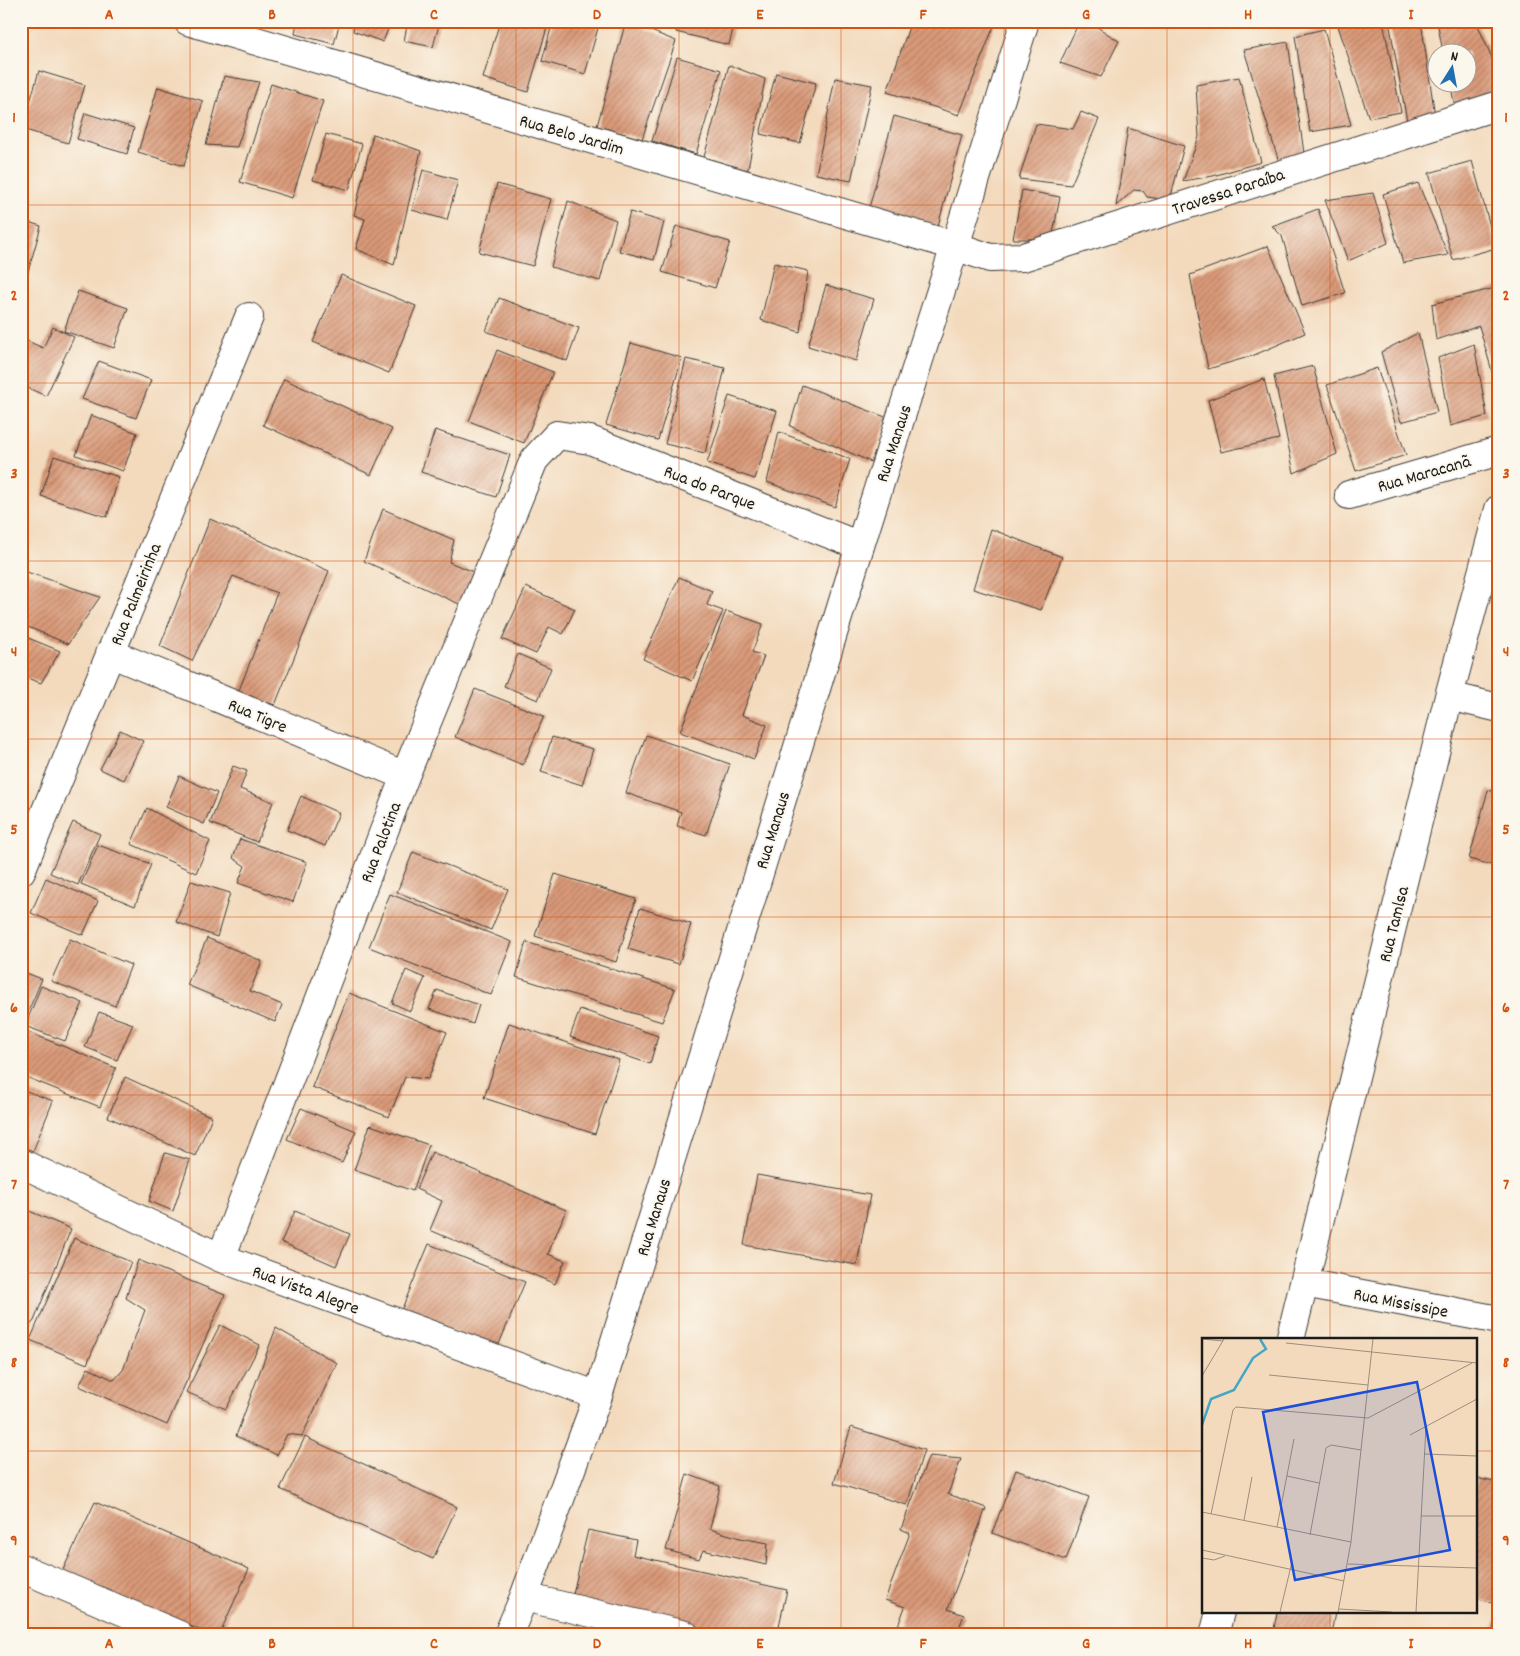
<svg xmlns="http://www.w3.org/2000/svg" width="1520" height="1656" viewBox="0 0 1520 1656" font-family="Dekko,sans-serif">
<defs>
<pattern id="building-hatch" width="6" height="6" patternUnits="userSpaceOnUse" patternTransform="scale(1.25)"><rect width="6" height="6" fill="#da9a79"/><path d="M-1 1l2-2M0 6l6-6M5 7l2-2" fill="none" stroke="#b07d62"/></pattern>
</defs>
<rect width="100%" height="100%" fill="#fbf7ec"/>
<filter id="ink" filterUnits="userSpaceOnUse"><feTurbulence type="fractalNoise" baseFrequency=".02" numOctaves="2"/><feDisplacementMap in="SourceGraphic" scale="10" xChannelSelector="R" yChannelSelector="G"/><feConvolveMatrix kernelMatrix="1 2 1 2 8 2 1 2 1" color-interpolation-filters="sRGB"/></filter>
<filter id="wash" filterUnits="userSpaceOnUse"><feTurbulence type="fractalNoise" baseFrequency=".0096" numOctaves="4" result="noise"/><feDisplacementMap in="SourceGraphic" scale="20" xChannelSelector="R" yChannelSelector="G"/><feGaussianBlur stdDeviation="1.12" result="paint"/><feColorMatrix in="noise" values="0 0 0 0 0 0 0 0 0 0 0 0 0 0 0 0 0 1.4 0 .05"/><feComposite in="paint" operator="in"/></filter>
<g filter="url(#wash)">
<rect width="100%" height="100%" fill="#f3dabd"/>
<g id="blocks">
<!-- building -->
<path fill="url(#building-hatch)" d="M 262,21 L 286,21 L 284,26 Z
M 297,21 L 340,21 L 334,44 L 295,34 Z
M 355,21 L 391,21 L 383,42 L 353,31 Z
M 408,21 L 440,21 L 433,47 L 404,41 Z
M 500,21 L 549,21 L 528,92 L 483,78 Z
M 553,21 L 600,21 L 585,74 L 542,61 Z
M 626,21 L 676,41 L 642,139 L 597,126 Z
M 678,21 L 735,21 L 729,45 L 676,32 Z
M 865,21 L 878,21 L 877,25 Z
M 911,21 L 996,21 L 959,115 L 887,92 Z
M 1368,21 L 1383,21 L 1401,112 L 1369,118 L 1338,26 Z
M 1389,21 L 1421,21 L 1435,116 L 1408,127 Z
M 1437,21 L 1476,21 L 1499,74 L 1499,95 L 1456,112 L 1450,82 L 1468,82 L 1468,52 L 1443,52 Z
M 1079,22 L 1097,27 L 1119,41 L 1101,77 L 1060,63 Z
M 1324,29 L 1351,125 L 1310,132 L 1295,36 Z
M 1288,42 L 1305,160 L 1279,162 L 1244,50 Z
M 677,57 L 721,70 L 696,154 L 652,141 Z
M 729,65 L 765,79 L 747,174 L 704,157 Z
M 39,71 L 85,85 L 68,143 L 22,129 Z
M 776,73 L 816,83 L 800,143 L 760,134 Z
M 224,76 L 259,82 L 237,147 L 206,145 Z
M 1239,77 L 1261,162 L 1213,176 L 1183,181 L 1199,137 L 1196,85 Z
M 835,78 L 872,85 L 851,181 L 816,174 Z
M 271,84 L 323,101 L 292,198 L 240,182 Z
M 158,87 L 203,101 L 184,166 L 138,152 Z
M 21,90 L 30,92 L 22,125 L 21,125 Z
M 1081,112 L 1099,119 L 1071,185 L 1019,179 L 1036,124 L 1073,129 Z
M 85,113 L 134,128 L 127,154 L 77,139 Z
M 894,116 L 962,135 L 938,226 L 869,208 Z
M 1128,128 L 1184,146 L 1170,200 L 1147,197 L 1143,191 L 1134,190 L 1116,206 Z
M 326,134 L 362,144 L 349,190 L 313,180 Z
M 373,134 L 421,151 L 394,265 L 356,249 L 365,219 L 354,215 Z
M 1472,161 L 1496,248 L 1453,260 L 1429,173 Z
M 423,170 L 458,180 L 447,220 L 412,210 Z
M 1418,183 L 1448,255 L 1403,263 L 1383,194 Z
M 497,184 L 551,199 L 533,266 L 479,252 Z
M 1022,190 L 1060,197 L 1052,239 L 1013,239 Z
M 1373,193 L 1388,243 L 1348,261 L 1325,200 Z
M 568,201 L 616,220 L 600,281 L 551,267 Z
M 1318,209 L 1345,293 L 1302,306 L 1282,236 L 1272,226 Z
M 630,212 L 664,222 L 654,260 L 619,251 Z
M 21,220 L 41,226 L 26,279 L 21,278 Z
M 676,226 L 730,242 L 715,288 L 662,272 Z
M 1268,246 L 1305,333 L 1252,356 L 1208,369 L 1190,275 Z
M 774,263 L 808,271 L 800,332 L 761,320 Z
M 341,275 L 416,306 L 389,373 L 313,342 Z
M 826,285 L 874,299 L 856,361 L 808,346 Z
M 1499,287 L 1499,392 L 1498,392 L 1479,326 L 1436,340 L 1432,304 Z
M 78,291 L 128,308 L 114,348 L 64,331 Z
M 499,298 L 579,328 L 567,361 L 486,331 Z
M 53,327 L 74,337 L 46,396 L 21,385 L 21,338 L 43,348 Z
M 1418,333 L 1437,412 L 1401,422 L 1381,352 Z
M 631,343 L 682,358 L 658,440 L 606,425 Z
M 1474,344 L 1487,416 L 1450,426 L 1438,358 Z
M 497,350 L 553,372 L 524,443 L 469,421 Z
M 686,359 L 725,368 L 705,453 L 665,444 Z
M 99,361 L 151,380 L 136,418 L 82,399 Z
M 1313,366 L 1337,454 L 1294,473 L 1274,376 Z
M 1377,368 L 1406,455 L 1356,471 L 1327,385 Z
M 284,379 L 392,429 L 371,475 L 263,425 Z
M 1264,379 L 1279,439 L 1221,452 L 1208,400 Z
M 802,385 L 888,418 L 871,462 L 790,426 Z
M 729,396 L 777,411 L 755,479 L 707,463 Z
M 91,415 L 137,433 L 123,471 L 76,455 Z
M 435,430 L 510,455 L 496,497 L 421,472 Z
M 779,432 L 850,459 L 835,507 L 767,482 Z
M 54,456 L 119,477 L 107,517 L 41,496 Z
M 383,509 L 454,540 L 449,562 L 479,574 L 468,608 L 364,561 Z
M 210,519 L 329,571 L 275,705 L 238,693 L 277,593 L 233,576 L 192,661 L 160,646 Z
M 991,529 L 1062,557 L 1041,610 L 973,589 Z
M 21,570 L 100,597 L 68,644 L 21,624 Z
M 679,577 L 712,591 L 707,605 L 723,611 L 692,681 L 643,659 Z
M 526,587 L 575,609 L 563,634 L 549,627 L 536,654 L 502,639 Z
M 726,611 L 763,624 L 752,652 L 764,656 L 742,715 L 767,725 L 754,759 L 680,732 Z
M 21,635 L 60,651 L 41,683 L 21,676 Z
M 518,654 L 551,668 L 538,700 L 504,686 Z
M 475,689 L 544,716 L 523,765 L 455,737 Z
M 120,730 L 143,741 L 124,780 L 100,769 Z
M 646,735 L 730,764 L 706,835 L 677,826 L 681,812 L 626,793 Z
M 552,737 L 593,749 L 582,785 L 541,772 Z
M 233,766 L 247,771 L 240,789 L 273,802 L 257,842 L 210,823 Z
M 179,776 L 217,793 L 204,824 L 166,807 Z
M 1488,790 L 1499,793 L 1499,867 L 1469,859 Z
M 301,796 L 339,813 L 325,846 L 287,830 Z
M 147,808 L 210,841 L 196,873 L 131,844 Z
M 73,822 L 100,834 L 78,885 L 50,873 Z
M 240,839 L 307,862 L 293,902 L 238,883 L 245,866 L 233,858 Z
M 98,845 L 151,864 L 135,906 L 81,884 Z
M 413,852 L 508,889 L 491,930 L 397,892 Z
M 555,874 L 636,899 L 616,962 L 535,936 Z
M 46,878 L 98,901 L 83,935 L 31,913 Z
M 191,881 L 230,893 L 217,937 L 176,922 Z
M 390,894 L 512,942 L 491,995 L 369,947 Z
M 640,908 L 691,924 L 679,964 L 628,949 Z
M 207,938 L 262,961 L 250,991 L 282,1005 L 275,1022 L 187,985 Z
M 70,939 L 131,965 L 115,1006 L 51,981 Z
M 526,942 L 675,989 L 662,1022 L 516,977 Z
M 406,970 L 425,978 L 410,1011 L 392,1003 Z
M 21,971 L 42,979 L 21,1028 Z
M 41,986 L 83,1003 L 65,1041 L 25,1026 Z
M 437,990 L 479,1005 L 473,1024 L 429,1009 Z
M 349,993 L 447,1032 L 428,1079 L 405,1077 L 389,1117 L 312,1087 Z
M 580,1009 L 658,1036 L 650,1064 L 570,1037 Z
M 99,1012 L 133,1024 L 117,1060 L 85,1047 Z
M 509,1023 L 619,1060 L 595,1134 L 484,1098 Z
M 21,1029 L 116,1068 L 100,1107 L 21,1075 Z
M 125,1077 L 212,1117 L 195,1156 L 108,1117 Z
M 21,1089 L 53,1101 L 33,1151 L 21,1146 Z
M 301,1108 L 356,1131 L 342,1163 L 287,1139 Z
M 370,1125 L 429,1145 L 413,1191 L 354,1170 Z
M 432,1152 L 566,1210 L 548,1254 L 565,1261 L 555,1284 L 430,1230 L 442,1201 L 416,1189 Z
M 165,1153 L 190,1160 L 173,1211 L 149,1201 Z
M 757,1175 L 870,1195 L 857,1265 L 744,1245 Z
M 27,1210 L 71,1229 L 34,1321 L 26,1329 L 24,1335 L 21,1334 L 21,1223 Z
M 295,1211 L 350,1234 L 336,1266 L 281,1242 Z
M 74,1238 L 131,1262 L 87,1364 L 30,1340 Z
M 429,1244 L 525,1282 L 497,1349 L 401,1311 Z
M 138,1260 L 225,1295 L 167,1425 L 79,1386 L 88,1368 L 114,1380 L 123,1370 L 145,1310 L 126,1298 Z
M 220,1325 L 260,1345 L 226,1409 L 186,1392 Z
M 276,1328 L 337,1363 L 302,1436 L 287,1434 L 277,1455 L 236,1436 Z
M 851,1427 L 924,1450 L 907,1505 L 834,1483 Z
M 305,1437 L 457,1507 L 433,1559 L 280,1489 Z
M 929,1456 L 961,1459 L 948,1494 L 986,1508 L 948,1609 L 964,1615 L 956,1635 L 905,1635 L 896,1631 L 905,1607 L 885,1600 L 910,1533 L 901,1529 Z
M 1016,1470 L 1089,1497 L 1066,1560 L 992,1533 Z
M 687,1474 L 720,1486 L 710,1529 L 740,1538 L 768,1543 L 766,1565 L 703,1550 L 699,1559 L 666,1550 Z
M 1476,1478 L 1499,1483 L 1498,1605 L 1476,1598 Z
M 95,1502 L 249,1569 L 219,1635 L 212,1635 L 61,1574 Z
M 588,1530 L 636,1540 L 633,1555 L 787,1590 L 777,1635 L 714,1635 L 571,1602 Z
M 1498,1608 L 1499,1635 L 1492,1635 Z
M 1277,1612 L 1335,1612 L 1331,1635 L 1273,1635 Z"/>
</g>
</g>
<g filter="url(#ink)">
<use href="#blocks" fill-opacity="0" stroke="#3c3834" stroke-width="1"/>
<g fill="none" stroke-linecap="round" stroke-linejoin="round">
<defs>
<path id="minor" d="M 188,21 L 955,246 L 990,258 L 1023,257 L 1499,105
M 1349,495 L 1499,451
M 110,653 L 405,776
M 1449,696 L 1499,708
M 21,871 L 249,317
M 21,1163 L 221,1258 L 598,1396
M 221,1258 L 405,776 L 534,460 L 557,435 L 590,440 L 860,546
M 1304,1283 L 1499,1320
M 1290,1340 L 1449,696 L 1499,509
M 21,1568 L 179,1635
M 524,1597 L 685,1635
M 508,1635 L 524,1597 L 598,1396 L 860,546 L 955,246 L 1025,21
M 1214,1635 L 1220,1612"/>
</defs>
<!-- minor casing -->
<use href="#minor" stroke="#3c3834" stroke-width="30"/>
<!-- minor -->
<use href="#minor" stroke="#fff" stroke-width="28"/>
</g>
</g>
<!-- grid -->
<path fill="none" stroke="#d4530e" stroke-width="1" stroke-opacity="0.55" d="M 190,21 L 190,1635M 353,21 L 353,1635M 516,21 L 516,1635M 679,21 L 679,1635M 841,21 L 841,1635M 1004,21 L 1004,1635M 1167,21 L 1167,1635M 1330,21 L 1330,1340M 21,205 L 1499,205M 21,383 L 1499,383M 21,561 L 1499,561M 21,739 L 1499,739M 21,917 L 1499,917M 21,1095 L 1499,1095M 21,1273 L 1499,1273M 21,1451 L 1204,1451M 1476,1451 L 1499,1451M 1330,1612 L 1330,1635"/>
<g text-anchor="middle" stroke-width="4" stroke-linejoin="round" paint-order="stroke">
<!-- street labels -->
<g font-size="18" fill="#1c1c1c" stroke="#fbf7ec">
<text transform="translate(572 134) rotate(16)" y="6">Rua Belo Jardim</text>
<text transform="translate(1228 191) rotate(-18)" y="6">Travessa Paraíba</text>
<text transform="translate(893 443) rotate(-72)" y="6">Rua Manaus</text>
<text transform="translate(1424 473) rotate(-16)" y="6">Rua Maracanã</text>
<text transform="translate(710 487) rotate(21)" y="6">Rua do Parque</text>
<text transform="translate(135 594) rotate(-68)" y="6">Rua Palmeirinha</text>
<text transform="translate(258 715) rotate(23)" y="6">Rua Tigre</text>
<text transform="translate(772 830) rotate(-73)" y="6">Rua Manaus</text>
<text transform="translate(380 842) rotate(-69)" y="6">Rua Palotina</text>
<text transform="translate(1393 924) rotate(-76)" y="6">Rua Tamlsa</text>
<text transform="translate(653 1217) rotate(-73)" y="6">Rua Manaus</text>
<text transform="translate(306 1289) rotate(20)" y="6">Rua Vista Alegre</text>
<text transform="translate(1401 1302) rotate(11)" y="6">Rua Mississipe</text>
</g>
</g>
<!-- overview -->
<g transform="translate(1202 1338)">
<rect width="275" height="275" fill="#f3dabd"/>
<path fill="none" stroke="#45a7c4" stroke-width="2.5" d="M 0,87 L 9,61 L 32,52 L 51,20 L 64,11 L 58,1"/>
<path fill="none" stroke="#9d8e7d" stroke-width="1" d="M 0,1 L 21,3M 84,5 L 275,25M 67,37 L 166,47M 0,38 L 22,1M 208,97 L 275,61M 222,116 L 275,118M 85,138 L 117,145M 0,174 L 149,204M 9,176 L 31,72 L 34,69 L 166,80 L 270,25M 219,178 L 275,178M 42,182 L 50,139M 75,189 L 92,101M 108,197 L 124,110 L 129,107 L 159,112M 0,212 L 142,243M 0,220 L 12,222 L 23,218M 146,226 L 275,230M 137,271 L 190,274M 78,274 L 90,224M 136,274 L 149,204 L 171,1M 214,274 L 224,89"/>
<path fill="#1d4ed8" fill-opacity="0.15" stroke="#1d4ed8" stroke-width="2.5" d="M 215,44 L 248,212 L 93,242 L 61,74 Z"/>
<rect width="275" height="275" fill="none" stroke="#1c1c1c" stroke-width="2.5"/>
</g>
<!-- margin -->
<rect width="1520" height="1656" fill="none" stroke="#fbf7ec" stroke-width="55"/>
<!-- north arrow -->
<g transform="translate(1452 68) rotate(11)"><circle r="24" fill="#fbf7ec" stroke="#a29f99"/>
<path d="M0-4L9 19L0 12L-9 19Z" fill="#1f6fb2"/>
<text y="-8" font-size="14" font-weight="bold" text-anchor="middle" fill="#1c1c1c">N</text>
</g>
<rect x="28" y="28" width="1464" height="1600" fill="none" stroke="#d4530e" stroke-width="2"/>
<g font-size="16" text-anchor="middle" font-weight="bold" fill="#d4530e">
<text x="109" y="19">A</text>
<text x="272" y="19">B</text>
<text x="434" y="19">C</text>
<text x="597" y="19">D</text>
<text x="760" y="19">E</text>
<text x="923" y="19">F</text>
<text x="1086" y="19">G</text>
<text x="1248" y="19">H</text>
<text x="1411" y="19">I</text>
<text x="14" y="122">1</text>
<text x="1506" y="122">1</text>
<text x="14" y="300">2</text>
<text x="1506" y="300">2</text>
<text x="14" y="478">3</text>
<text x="1506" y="478">3</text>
<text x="14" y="656">4</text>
<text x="1506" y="656">4</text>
<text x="14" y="834">5</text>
<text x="1506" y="834">5</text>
<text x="14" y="1012">6</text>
<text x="1506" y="1012">6</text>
<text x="14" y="1189">7</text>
<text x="1506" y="1189">7</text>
<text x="14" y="1367">8</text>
<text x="1506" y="1367">8</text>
<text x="14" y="1545">9</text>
<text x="1506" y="1545">9</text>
<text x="109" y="1648">A</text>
<text x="272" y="1648">B</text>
<text x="434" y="1648">C</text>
<text x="597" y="1648">D</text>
<text x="760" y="1648">E</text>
<text x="923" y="1648">F</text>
<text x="1086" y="1648">G</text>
<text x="1248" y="1648">H</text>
<text x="1411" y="1648">I</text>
</g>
</svg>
